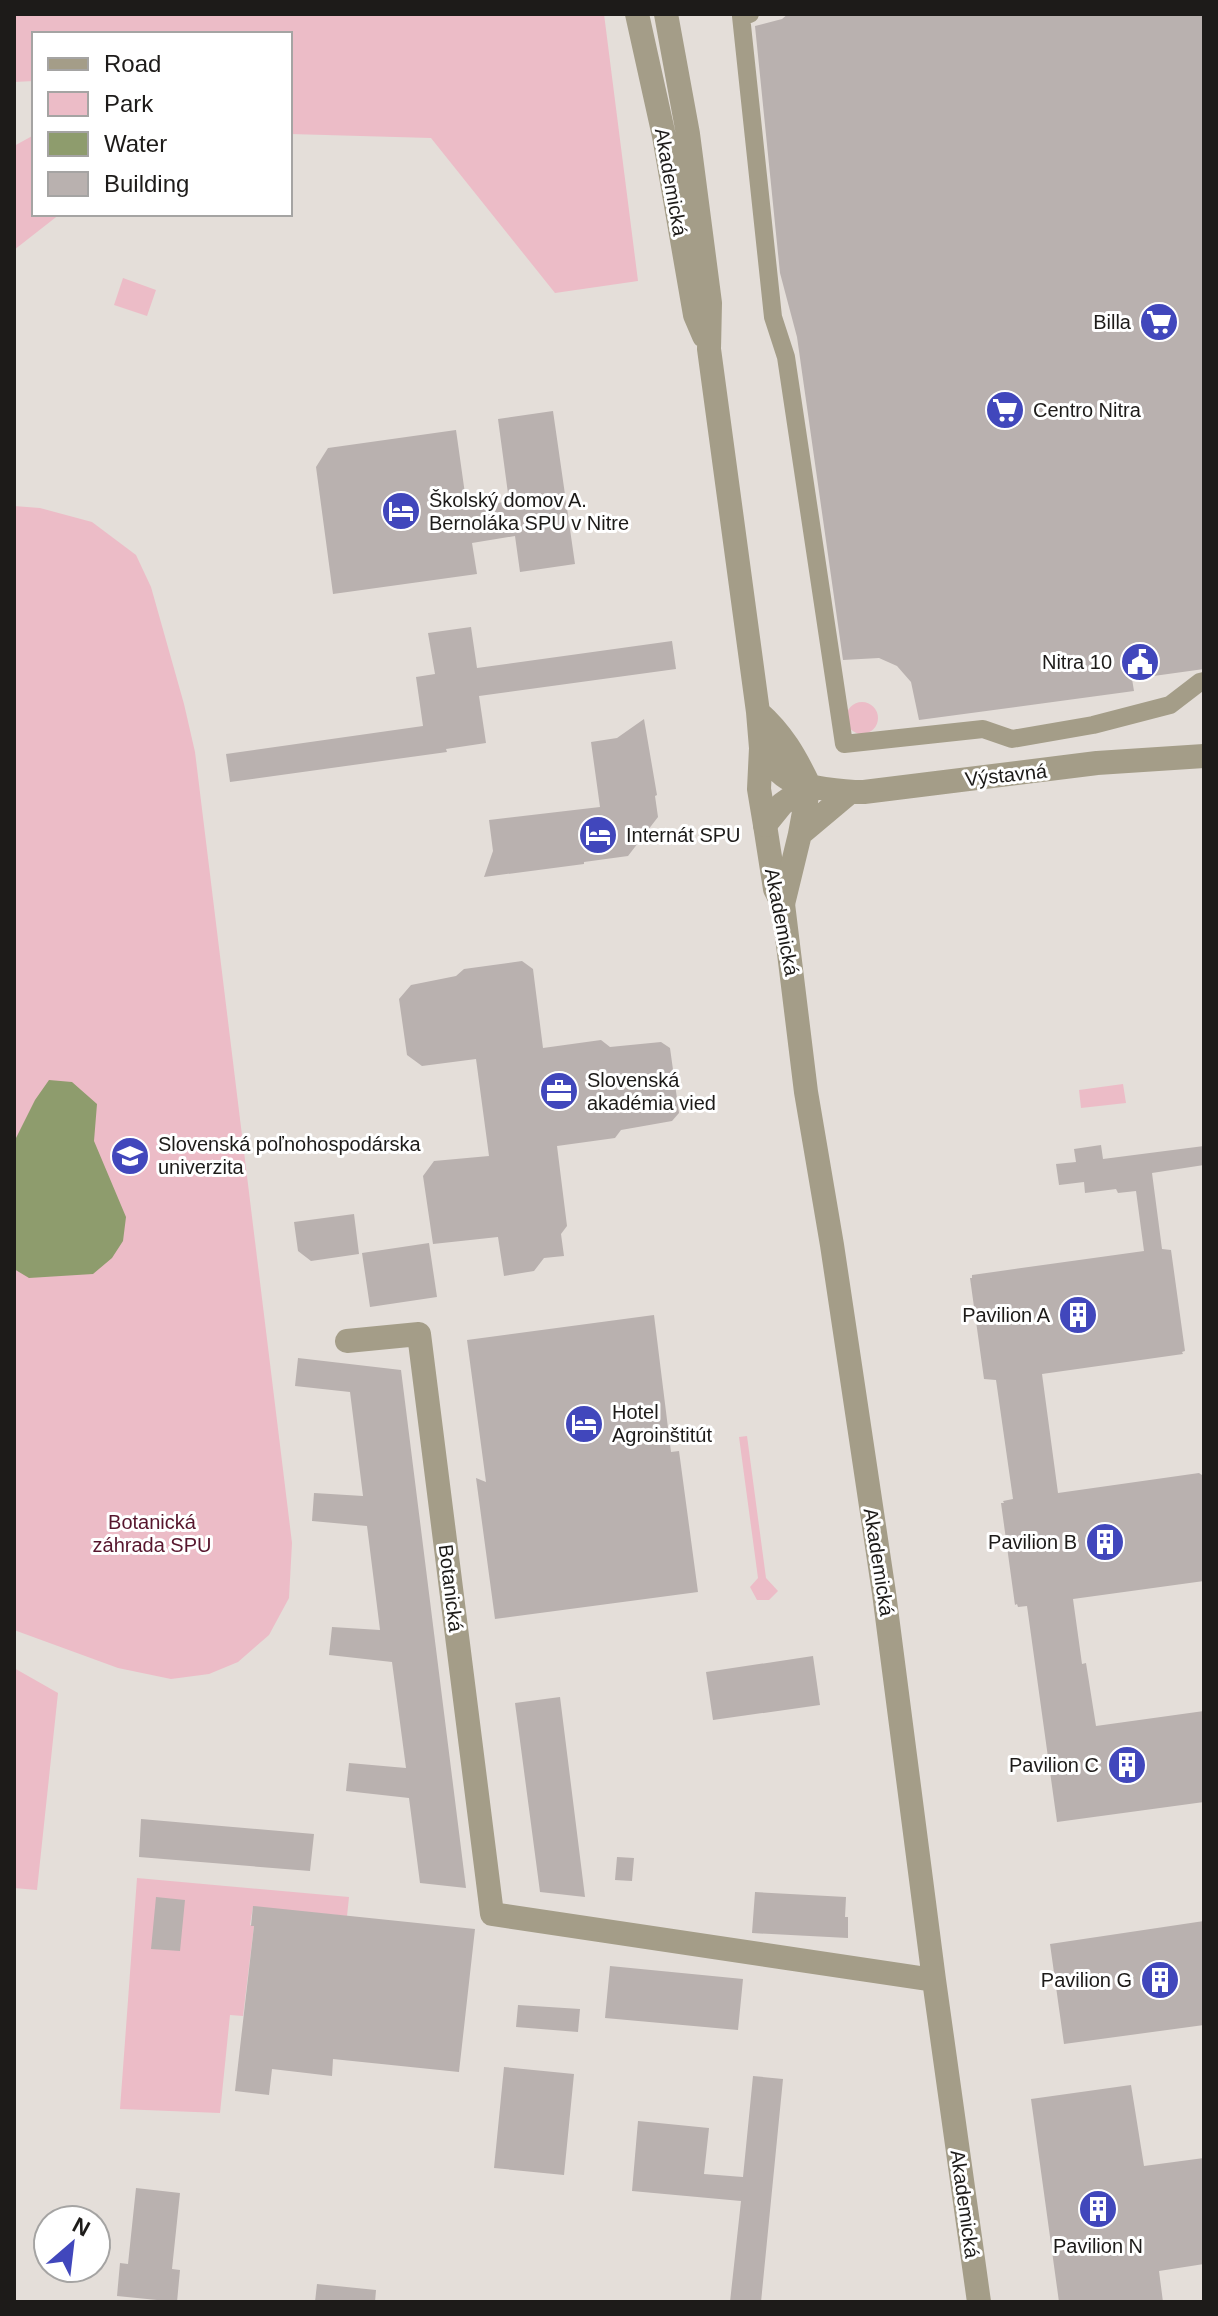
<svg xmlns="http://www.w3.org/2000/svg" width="1218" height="2316" viewBox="0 0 1218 2316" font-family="Helvetica,sans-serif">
<rect width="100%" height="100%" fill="#e4ded9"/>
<!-- green -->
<path fill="#ecbcc7" d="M 14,14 L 604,14 L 638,281 L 555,293 L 431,138 L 290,134 L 290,34 L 34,34 L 34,81 L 14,82 Z
M 34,135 L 34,214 L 60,214 L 14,250 L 14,146 Z
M 123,278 L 156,290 L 147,316 L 114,305 Z
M 14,506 L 40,508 L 92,522 L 136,555 L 151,587 L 184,704 L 195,752 L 292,1543 L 289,1598 L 269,1635 L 238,1662 L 209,1674 L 171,1679 L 118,1668 L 14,1630 Z
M846 718a16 16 0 1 1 32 0a16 16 0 1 1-32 0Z
M 1123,1084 L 1126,1103 L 1081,1108 L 1079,1090 Z
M 747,1436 L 766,1578 L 778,1591 L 769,1600 L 757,1600 L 750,1587 L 758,1578 L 739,1437 Z
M 14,1668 L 58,1693 L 37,1890 L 14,1888 Z
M 137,1878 L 349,1897 L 347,1916 L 253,1907 L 250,1925 L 254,1926 L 243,2016 L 230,2015 L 220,2113 L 120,2109 Z"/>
<!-- water -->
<path fill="#8e9c6d" d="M 49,1080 L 72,1082 L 97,1104 L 94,1141 L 126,1217 L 123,1241 L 112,1258 L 93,1274 L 29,1278 L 14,1269 L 14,1142 L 35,1100 Z"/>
<!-- building -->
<path fill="#b9b1af" d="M 788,14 L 1204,14 L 1204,669 L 1132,679 L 1134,691 L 919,720 L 911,682 L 897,666 L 879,658 L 843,660 L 797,337 L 780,273 L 755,26 L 782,19 Z
M 553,411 L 575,564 L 520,572 L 515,536 L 472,543 L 477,574 L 333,594 L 316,467 L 328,448 L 456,430 L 467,508 L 487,505 L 509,501 L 498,419 Z
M 471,627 L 477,668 L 672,641 L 676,669 L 479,696 L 486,743 L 446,749 L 447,752 L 230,782 L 226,754 L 423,726 L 416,677 L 435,674 L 428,633 Z
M 644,719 L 657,795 L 655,796 L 658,817 L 628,856 L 584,862 L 584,864 L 484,877 L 493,851 L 489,820 L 600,807 L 591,742 L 617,738 Z
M 522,961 L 533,969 L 543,1048 L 601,1040 L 610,1047 L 661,1042 L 670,1048 L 679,1113 L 672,1121 L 621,1130 L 615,1138 L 557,1146 L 567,1226 L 561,1234 L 564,1256 L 544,1258 L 534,1271 L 504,1276 L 498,1237 L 433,1244 L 423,1176 L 434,1161 L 489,1156 L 476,1059 L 422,1066 L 407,1055 L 399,999 L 411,985 L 456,976 L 464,969 Z
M 1101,1145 L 1103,1159 L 1204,1146 L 1204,1165 L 1152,1173 L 1162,1249 L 1171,1250 L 1185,1351 L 1182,1352 L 1183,1354 L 1042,1374 L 1058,1493 L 1199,1473 L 1202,1475 L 1204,1581 L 1073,1599 L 1082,1664 L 1086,1663 L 1096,1726 L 1204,1711 L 1204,1802 L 1057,1822 L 1027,1606 L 1018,1607 L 1017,1604 L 1015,1605 L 1001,1503 L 1004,1503 L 1003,1501 L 1013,1499 L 996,1380 L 984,1379 L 970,1278 L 972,1278 L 972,1275 L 1144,1251 L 1136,1191 L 1118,1193 L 1116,1189 L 1085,1193 L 1084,1182 L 1059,1185 L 1056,1164 L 1076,1162 L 1074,1149 Z
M 354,1214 L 359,1254 L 311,1261 L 298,1251 L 294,1222 Z
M 429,1243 L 437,1297 L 370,1307 L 362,1253 Z
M 654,1315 L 671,1452 L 679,1451 L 698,1592 L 495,1619 L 476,1478 L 486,1482 L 467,1340 Z
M 298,1358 L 401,1370 L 466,1888 L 420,1883 L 409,1798 L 346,1791 L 349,1763 L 406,1768 L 392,1662 L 329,1655 L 332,1627 L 380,1630 L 367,1526 L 312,1521 L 314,1493 L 363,1496 L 350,1392 L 295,1386 Z
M 813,1656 L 820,1705 L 713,1720 L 706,1672 Z
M 560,1697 L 585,1897 L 540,1892 L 515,1703 Z
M 141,1819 L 314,1834 L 310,1871 L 139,1857 Z
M 617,1857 L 634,1858 L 632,1881 L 615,1880 Z
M 755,1892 L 846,1897 L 845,1917 L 848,1917 L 848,1938 L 752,1933 Z
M 156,1897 L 185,1900 L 180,1951 L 151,1949 Z
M 253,1906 L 475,1929 L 459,2072 L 333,2059 L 332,2076 L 272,2069 L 269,2095 L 235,2091 L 254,1926 L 251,1926 Z
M 1204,1921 L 1204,2025 L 1064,2044 L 1050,1944 Z
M 610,1966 L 743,1979 L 738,2030 L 605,2018 Z
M 518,2005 L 580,2009 L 578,2032 L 516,2027 Z
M 504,2067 L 574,2074 L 564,2175 L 494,2168 Z
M 753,2076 L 783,2079 L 761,2302 L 730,2302 L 741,2201 L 632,2191 L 638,2121 L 709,2128 L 704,2174 L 743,2177 Z
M 1131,2085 L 1144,2166 L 1204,2158 L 1204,2264 L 1159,2271 L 1163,2302 L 1059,2302 L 1031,2099 Z
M 136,2188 L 180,2193 L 172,2269 L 180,2270 L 177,2302 L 117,2296 L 120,2263 L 128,2264 Z
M 317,2284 L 376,2290 L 375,2302 L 315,2302 Z"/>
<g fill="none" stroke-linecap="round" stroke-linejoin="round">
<!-- pedestrian -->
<path stroke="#a49d88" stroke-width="18" d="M 750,14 L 741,16 L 773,317 L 786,357 L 844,744 L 983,729 L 1012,739 L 1093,725 L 1170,705 L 1200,682 L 1204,681"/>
<!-- minor -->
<path stroke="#a49d88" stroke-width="24" d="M 765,825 L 775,889 L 783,904 L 806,1092 L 832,1245 L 884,1593 L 934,1980 L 979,2302
M 347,1341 L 419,1334 L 492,1914 L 934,1980"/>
<!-- tertiary -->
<path stroke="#a49d88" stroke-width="24" d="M 637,14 L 664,136 L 695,315 L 704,336
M 666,14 L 688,134 L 710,303 L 709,349 L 758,712 L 761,748 L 759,789 L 765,825
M 758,712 C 782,733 795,756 809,785
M 761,748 C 768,759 776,771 787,778 C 803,788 845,792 864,792 L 1097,763 L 1204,756
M 765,825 L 782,804 L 809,785
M 800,834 L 850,792
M 783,904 L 800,834 L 809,785"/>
</g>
<!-- icons -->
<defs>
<symbol id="supermarket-disc" viewBox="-11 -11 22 22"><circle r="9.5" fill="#4147bc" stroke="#fff"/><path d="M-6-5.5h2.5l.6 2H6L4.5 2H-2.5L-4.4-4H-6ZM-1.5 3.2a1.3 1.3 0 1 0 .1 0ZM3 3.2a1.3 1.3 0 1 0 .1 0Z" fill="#fff"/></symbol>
<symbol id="hotel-disc" viewBox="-11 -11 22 22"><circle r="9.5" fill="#4147bc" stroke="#fff"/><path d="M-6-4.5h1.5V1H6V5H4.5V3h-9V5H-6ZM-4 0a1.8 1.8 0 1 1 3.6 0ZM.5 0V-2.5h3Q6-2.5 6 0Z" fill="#fff"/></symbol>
<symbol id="civic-disc" viewBox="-11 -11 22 22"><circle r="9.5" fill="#4147bc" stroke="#fff"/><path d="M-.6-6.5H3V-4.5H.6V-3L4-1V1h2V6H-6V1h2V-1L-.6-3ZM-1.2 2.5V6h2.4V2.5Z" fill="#fff"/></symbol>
<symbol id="office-disc" viewBox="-11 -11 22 22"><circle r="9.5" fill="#4147bc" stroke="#fff"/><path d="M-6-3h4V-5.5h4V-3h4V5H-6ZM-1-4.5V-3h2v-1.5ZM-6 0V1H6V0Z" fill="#fff"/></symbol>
<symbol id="university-disc" viewBox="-11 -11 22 22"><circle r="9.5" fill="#4147bc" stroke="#fff"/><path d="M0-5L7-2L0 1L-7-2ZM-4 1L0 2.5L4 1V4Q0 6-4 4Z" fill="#fff"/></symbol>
<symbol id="building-disc" viewBox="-11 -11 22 22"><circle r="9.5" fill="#4147bc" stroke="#fff"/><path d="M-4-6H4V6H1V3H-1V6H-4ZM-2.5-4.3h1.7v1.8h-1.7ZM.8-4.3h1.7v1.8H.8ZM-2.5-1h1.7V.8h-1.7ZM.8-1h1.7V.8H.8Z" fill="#fff"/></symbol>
</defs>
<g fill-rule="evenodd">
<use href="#supermarket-disc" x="1137" y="300" width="44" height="44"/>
<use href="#supermarket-disc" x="983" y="388" width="44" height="44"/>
<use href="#hotel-disc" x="379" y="489" width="44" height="44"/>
<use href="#civic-disc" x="1118" y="640" width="44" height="44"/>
<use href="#hotel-disc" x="576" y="813" width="44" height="44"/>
<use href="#office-disc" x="537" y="1069" width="44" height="44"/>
<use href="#university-disc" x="108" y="1134" width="44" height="44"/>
<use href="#building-disc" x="1056" y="1293" width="44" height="44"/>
<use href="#hotel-disc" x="562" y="1402" width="44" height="44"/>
<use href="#building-disc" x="1083" y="1520" width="44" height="44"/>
<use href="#building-disc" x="1105" y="1743" width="44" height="44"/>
<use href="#building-disc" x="1138" y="1958" width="44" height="44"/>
<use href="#building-disc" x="1076" y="2187" width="44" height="44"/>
</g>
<g text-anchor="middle" stroke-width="6" stroke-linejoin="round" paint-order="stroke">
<!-- street labels -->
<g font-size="20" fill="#1d1b19" stroke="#fff">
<text transform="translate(671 182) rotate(80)" y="7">Akademická</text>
<text transform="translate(1006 775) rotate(-6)" y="7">Výstavná</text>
<text transform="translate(782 922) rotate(79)" y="7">Akademická</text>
<text transform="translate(879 1562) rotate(81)" y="7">Akademická</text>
<text transform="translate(451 1588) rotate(83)" y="7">Botanická</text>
<text transform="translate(965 2204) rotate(82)" y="7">Akademická</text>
</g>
<!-- poi labels -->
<g font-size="20" fill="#1d1b19" stroke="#fff" text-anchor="end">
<text x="1131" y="329">Billa</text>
<text x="1033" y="417" text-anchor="start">Centro Nitra</text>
<text x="429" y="507" text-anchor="start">Školský domov A.<tspan x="429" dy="23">Bernoláka SPU v Nitre</tspan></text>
<text x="1112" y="669">Nitra 10</text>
<text x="626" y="842" text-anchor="start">Internát SPU</text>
<text x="587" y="1087" text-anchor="start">Slovenská<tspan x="587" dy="23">akadémia vied</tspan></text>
<text x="158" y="1151" text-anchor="start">Slovenská poľnohospodárska<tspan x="158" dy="23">univerzita</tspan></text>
<text x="1050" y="1322">Pavilion A</text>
<text x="612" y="1419" text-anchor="start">Hotel<tspan x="612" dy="23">Agroinštitút</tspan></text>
<text x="1077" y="1549">Pavilion B</text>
<text x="1099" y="1772">Pavilion C</text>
<text x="1132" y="1987">Pavilion G</text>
<text x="1098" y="2253" text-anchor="middle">Pavilion N</text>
</g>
<!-- park labels -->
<g font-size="20" fill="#57162d" stroke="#fff">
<text x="152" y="1529">Botanická<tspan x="152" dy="23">záhrada SPU</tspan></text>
</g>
</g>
<!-- border -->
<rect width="1218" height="2316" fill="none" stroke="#1d1b19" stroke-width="32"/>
<!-- legend -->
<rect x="32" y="32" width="260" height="184" fill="#ffffff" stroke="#a5a4a3" stroke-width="2"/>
<rect x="48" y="58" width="40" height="12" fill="#a49d88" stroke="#a5a4a3" stroke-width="2"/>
<text x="104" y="72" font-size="24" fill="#1d1b19">Road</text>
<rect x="48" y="92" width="40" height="24" fill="#ecbcc7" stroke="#a5a4a3" stroke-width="2"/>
<text x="104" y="112" font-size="24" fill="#1d1b19">Park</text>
<rect x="48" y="132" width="40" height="24" fill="#8e9c6d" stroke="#a5a4a3" stroke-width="2"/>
<text x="104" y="152" font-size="24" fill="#1d1b19">Water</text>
<rect x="48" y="172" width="40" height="24" fill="#b9b1af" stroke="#a5a4a3" stroke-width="2"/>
<text x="104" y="192" font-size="24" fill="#1d1b19">Building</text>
<!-- north arrow -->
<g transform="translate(72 2244) rotate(28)"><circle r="38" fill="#ffffff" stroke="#a5a4a3" stroke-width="2"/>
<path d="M0-6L14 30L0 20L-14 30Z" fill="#4147bc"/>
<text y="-12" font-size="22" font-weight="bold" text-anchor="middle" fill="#1d1b19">N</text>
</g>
</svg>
